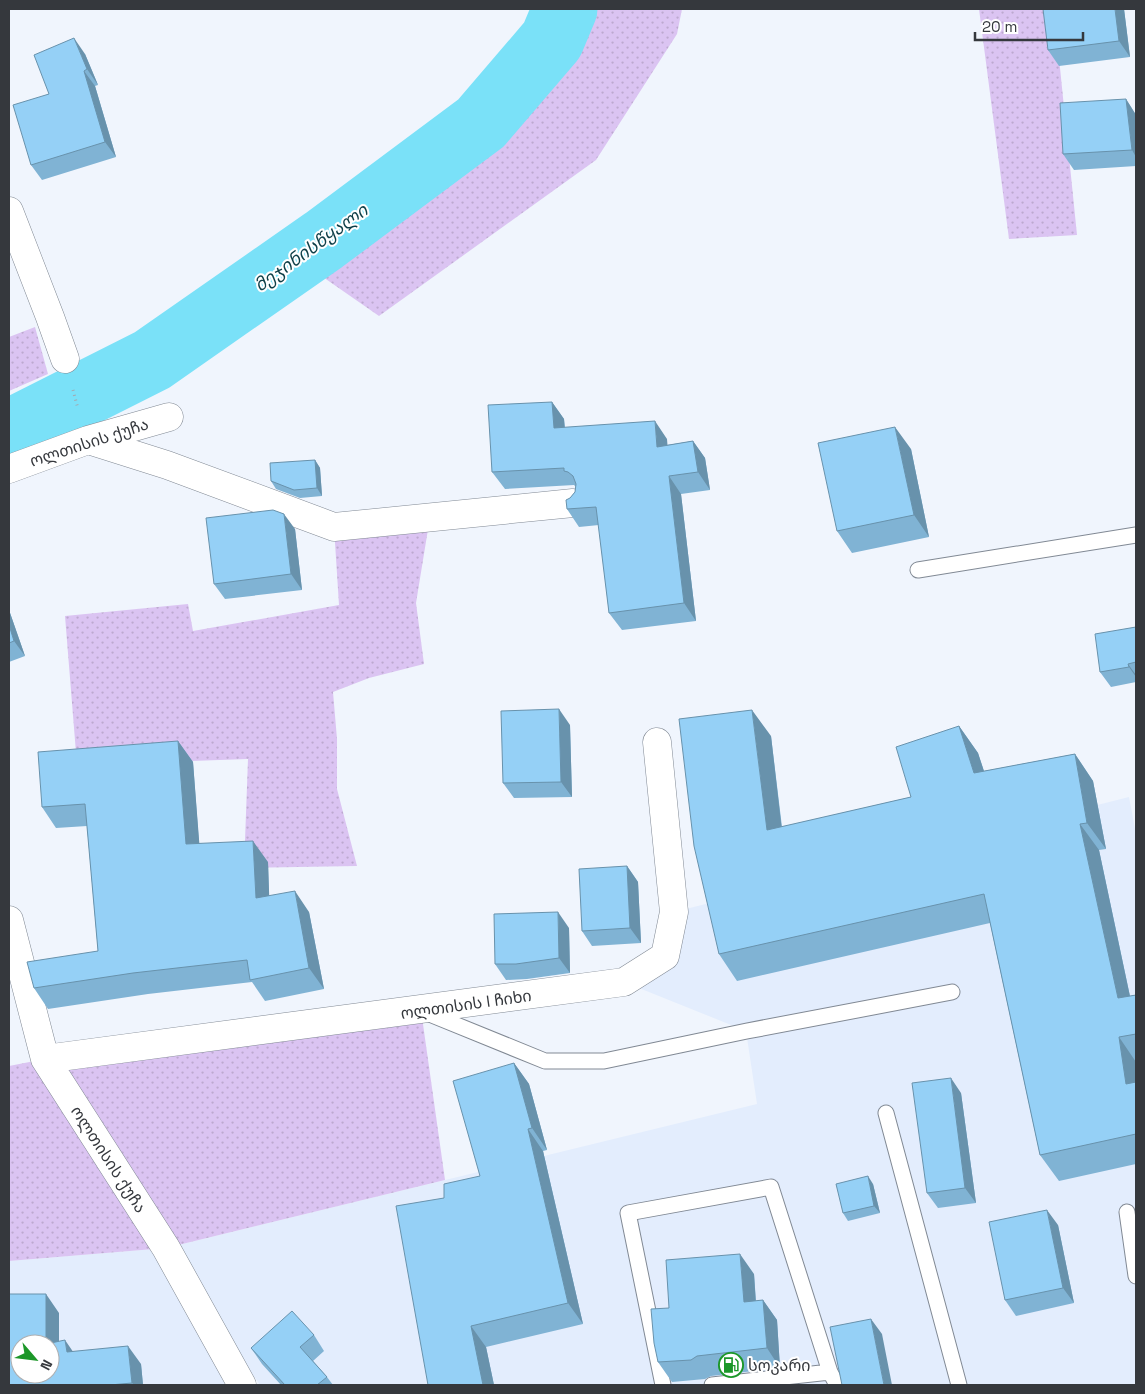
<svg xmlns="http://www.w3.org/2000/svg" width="1145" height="1394" viewBox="0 0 1145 1394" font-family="'Space Grotesk','Noto Sans Georgian',sans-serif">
<defs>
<pattern id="grass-dots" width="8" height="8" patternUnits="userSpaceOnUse" patternTransform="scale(1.25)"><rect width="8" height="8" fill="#dbc4f2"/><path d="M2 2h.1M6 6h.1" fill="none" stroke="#bda9d0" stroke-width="1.8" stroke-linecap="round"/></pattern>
</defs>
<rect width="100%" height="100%" fill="#f0f5fd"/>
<!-- built -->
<path fill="#e3edfd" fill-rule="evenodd" d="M 1129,797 L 1136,834 L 1136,1385 L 260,1385 L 168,1251 L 225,1385 L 9,1385 L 9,1261 L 166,1248 L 757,1104 L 746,1031 L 624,982 L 665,956 L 674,912 ZM 20,1344 L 50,1344 L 50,1374 L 20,1374 Z"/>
<!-- grass -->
<path fill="url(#grass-dots)" d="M 565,9 L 682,9 L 677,34 L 596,160 L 379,316 L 297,259 L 481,123 L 552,40 Z
M 979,9 L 1054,9 L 1077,235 L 1009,239 Z
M 35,327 L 48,374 L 9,391 L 9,337 Z
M 430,517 L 416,603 L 424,664 L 369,678 L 333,692 L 337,739 L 337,789 L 357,866 L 244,868 L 248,759 L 77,765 L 65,616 L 188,604 L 193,631 L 339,605 L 334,527 Z
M 421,1010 L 445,1180 L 166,1248 L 9,1261 L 9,1066 L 45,1059 Z"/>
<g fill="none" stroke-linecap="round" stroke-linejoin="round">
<!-- river -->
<path stroke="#7ae1f8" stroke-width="65" d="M 9,431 L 19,427 L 152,360 L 324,240 L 481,123 L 552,40 L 565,9"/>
<defs>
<path id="lane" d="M 918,570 L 1136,535
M 427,1013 L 545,1061 L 604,1061 L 747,1031 L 952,992
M 886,1113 L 959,1385
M 1127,1212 L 1136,1276
M 663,1385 L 628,1213 L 771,1187 L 830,1372 L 837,1385
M 712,1385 L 830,1372"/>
<path id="street" d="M 9,211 L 50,317 L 65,359
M 88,440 L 167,465 L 334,527 L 573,503
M 9,469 L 88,440 L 169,417
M 9,920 L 45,1059 L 166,1248 L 242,1385
M 45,1059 L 624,982 L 665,956 L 674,912 L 657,742"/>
</defs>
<!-- lane casing -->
<use href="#lane" stroke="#818994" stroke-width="17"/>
<!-- street casing -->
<use href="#street" stroke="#818994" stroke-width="29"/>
<!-- path -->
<path stroke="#a4a8af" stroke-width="3" stroke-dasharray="1 4" stroke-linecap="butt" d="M 73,390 L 78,409"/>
<!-- lane -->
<use href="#lane" stroke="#fff" stroke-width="15"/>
<!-- street -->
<use href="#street" stroke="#fff" stroke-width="28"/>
</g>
<!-- wall -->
<path fill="#80b3d4" d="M 1124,9 L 1130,57 L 1059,66 L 1048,50 Z
M 85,54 L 98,85 L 95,86 L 116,157 L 42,180 L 31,165 L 49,94 Z
M 1126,99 L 1136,115 L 1136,166 L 1074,170 L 1063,154 Z
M 552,402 L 564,419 L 565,428 L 667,439 L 667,445 L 693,441 L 705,458 L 710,490 L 681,494 L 696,621 L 622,630 L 609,613 L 599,525 L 579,527 L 567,509 L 570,498 L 575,492 L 576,487 L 574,485 L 505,489 L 492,472 Z
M 911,449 L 929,537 L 852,553 L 837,531 Z
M 315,460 L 320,468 L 322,496 L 300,498 L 276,489 L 271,481 Z
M 295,529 L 302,590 L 225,599 L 214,584 Z
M 9,610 L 25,656 L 9,662 Z
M 1136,627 L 1136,682 L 1111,687 L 1100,672 Z
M 570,725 L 572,797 L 514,798 L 503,783 Z
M 959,726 L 978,753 L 984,771 L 1075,754 L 1093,781 L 1106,849 L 1099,850 L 1130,996 L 1136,995 L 1136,1164 L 1059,1181 L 1040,1155 L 990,923 L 737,981 L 719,954 L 771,736 L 782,827 L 911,797 Z
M 178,741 L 193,762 L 199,843 L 268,862 L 269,896 L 309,912 L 324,989 L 265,1001 L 252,982 L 148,994 L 48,1009 L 34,988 L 98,951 L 87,826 L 56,828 L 42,807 Z
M 627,866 L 638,882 L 641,943 L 592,946 L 582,931 Z
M 569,928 L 570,973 L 527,979 L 506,980 L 495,964 Z
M 514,1063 L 529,1084 L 547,1150 L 543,1151 L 583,1324 L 486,1347 L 494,1385 L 428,1385 L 444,1198 L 480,1176 Z
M 961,1093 L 976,1203 L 938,1208 L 927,1193 Z
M 873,1184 L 880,1213 L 848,1221 L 843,1213 Z
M 1058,1225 L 1074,1303 L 1016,1316 L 1005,1300 Z
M 754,1274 L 756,1301 L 763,1300 L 777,1320 L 780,1368 L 711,1376 L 705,1379 L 672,1382 L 658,1362 L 669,1308 Z
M 59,1313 L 59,1342 L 73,1352 L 141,1364 L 143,1385 L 9,1385 Z
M 314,1335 L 324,1351 L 313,1361 L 327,1377 L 333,1385 L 281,1385 L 262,1364 L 251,1348 Z"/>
<!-- shaded-wall -->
<path fill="#6892ac" d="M 1115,9 L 1124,9 L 1130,57 L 1119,41 Z
M 74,38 L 85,54 L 98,85 L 87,69 Z
M 84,71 L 95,86 L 116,157 L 105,142 Z
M 1126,99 L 1136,115 L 1136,157 L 1132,150 Z
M 552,402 L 564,419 L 566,446 L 554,428 Z
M 655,421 L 667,439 L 669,464 L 657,447 Z
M 895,427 L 911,449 L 929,537 L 914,515 Z
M 693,441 L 705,458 L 710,490 L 698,472 Z
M 315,460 L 320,468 L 322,496 L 317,488 Z
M 669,476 L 681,494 L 696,621 L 684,603 Z
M 284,514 L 295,529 L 302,590 L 291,574 Z
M 9,610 L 25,656 L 14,641 L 9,625 Z
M 1128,664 L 1136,675 L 1136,677 L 1129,667 Z
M 559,709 L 570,725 L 572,797 L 561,782 Z
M 752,710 L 771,736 L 785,857 L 767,830 Z
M 959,726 L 978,753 L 993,799 L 974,773 Z
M 178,741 L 193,762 L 201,865 L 186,844 Z
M 1075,754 L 1093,781 L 1106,849 L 1087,823 Z
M 1080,824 L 1099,850 L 1136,1025 L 1118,998 Z
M 253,841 L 268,862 L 270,919 L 256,898 Z
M 627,866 L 638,882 L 641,943 L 630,928 Z
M 295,891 L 309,912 L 324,989 L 309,968 Z
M 558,912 L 569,928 L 570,973 L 559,958 Z
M 1119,1037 L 1136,1062 L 1136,1099 L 1126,1084 Z
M 514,1063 L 529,1084 L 547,1150 L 532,1128 Z
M 951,1078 L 961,1093 L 976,1203 L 965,1188 Z
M 528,1129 L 543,1151 L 583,1324 L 568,1303 Z
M 868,1176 L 873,1184 L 880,1213 L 874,1206 Z
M 1047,1210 L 1058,1225 L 1074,1303 L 1063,1288 Z
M 740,1254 L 754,1274 L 757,1322 L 744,1302 Z
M 46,1294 L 59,1313 L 59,1363 L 46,1344 Z
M 763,1300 L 777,1320 L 780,1368 L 767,1348 Z
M 871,1319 L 882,1334 L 892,1385 L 884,1385 Z
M 471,1326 L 486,1347 L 494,1385 L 483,1385 Z
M 65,1340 L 78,1359 L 67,1352 Z
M 128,1346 L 141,1364 L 143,1385 L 134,1385 L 132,1383 Z"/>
<!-- building -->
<path fill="#95d0f6" stroke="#6892ac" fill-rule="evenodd" d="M 1043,9 L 1115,9 L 1119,41 L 1048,50 Z
M 74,38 L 87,69 L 84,71 L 105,142 L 31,165 L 13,105 L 49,94 L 34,55 Z
M 1126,99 L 1132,150 L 1063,154 L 1060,103 Z
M 552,402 L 554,428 L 655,421 L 657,447 L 693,441 L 698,472 L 669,476 L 684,603 L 609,613 L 596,507 L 567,509 L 566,500 L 570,498 L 575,492 L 576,484 L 573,476 L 568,472 L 564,471 L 564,468 L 492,472 L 488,405 Z
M 895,427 L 914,515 L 837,531 L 818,443 Z
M 315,460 L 317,488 L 294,490 L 271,481 L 270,463 Z
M 273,510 L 284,514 L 291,574 L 214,584 L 206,518 Z
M 9,625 L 14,641 L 9,643 Z
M 1136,627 L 1136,662 L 1128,664 L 1129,667 L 1100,672 L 1095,634 Z
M 559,709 L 561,782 L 503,783 L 501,711 Z
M 752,710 L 767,830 L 911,797 L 896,747 L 959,726 L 974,773 L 1075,754 L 1087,823 L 1080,824 L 1118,998 L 1136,995 L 1136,1034 L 1119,1037 L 1126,1084 L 1136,1082 L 1136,1134 L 1040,1155 L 984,894 L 719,954 L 694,846 L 679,719 Z
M 178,741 L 186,844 L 253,841 L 256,898 L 295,891 L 309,968 L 250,980 L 247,960 L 133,973 L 34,988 L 27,962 L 98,951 L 85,804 L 42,807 L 38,752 Z
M 627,866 L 630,928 L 582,931 L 579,869 Z
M 558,912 L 559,958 L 516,964 L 495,964 L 494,914 Z
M 514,1063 L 532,1128 L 528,1129 L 568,1303 L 471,1326 L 483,1385 L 428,1385 L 396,1206 L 444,1198 L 444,1184 L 480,1176 L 453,1081 Z
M 951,1078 L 965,1188 L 927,1193 L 912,1083 Z
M 868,1176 L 874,1206 L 843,1213 L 836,1184 Z
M 1047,1210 L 1063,1288 L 1005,1300 L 989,1222 Z
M 740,1254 L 744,1302 L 763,1300 L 767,1348 L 697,1356 L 691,1360 L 658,1362 L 654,1343 L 651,1309 L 669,1308 L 666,1260 Z
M 9,1294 L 46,1294 L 46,1344 L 65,1340 L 67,1352 L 128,1346 L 132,1383 L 110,1385 L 9,1385 ZM 20,1344 L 50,1344 L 50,1374 L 20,1374 Z
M 292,1311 L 314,1335 L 300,1347 L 327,1377 L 317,1385 L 285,1385 L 251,1348 Z
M 871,1319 L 884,1385 L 842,1385 L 830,1327 Z"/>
<!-- icons -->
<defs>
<symbol id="fuel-ring" viewBox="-11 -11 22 22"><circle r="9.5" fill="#fff" stroke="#1c9729" stroke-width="1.5"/><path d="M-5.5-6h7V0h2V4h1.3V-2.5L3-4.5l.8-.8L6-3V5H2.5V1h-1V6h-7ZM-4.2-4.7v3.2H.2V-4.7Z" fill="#1c9729"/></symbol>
</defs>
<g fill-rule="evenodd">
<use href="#fuel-ring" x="717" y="1351" width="28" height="28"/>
</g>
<g text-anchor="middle" stroke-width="4" stroke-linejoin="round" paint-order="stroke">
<!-- street labels -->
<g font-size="16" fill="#35383d" stroke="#fff">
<text transform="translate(89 442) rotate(-18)" y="6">ოლთისის ქუჩა</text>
<text transform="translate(466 1004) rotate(-8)" y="6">ოლთისის I ჩიხი</text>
<text transform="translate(109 1159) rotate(57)" y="6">ოლთისის ქუჩა</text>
</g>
<!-- poi labels -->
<g font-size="16" fill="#35383d" stroke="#fff" text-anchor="start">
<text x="748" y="1371">სოკარი</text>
</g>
<!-- water labels -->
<g font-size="18" font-style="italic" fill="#0e3f48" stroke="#fff">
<text transform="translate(311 248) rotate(-36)" y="6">მეჯინისწყალი</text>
</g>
</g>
<!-- border -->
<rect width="1145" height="1394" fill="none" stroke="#35383d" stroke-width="20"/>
<!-- north arrow -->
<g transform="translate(35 1359) rotate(118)"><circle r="24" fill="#ffffff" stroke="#aeafb1"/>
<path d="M0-4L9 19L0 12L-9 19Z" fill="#1c9729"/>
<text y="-8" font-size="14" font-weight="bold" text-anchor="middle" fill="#35383d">N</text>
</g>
<!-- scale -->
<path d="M975 32v8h108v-8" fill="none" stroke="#35383d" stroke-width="2.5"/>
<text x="982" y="32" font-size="15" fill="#35383d" stroke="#ffffff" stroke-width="4" paint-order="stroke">20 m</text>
</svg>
